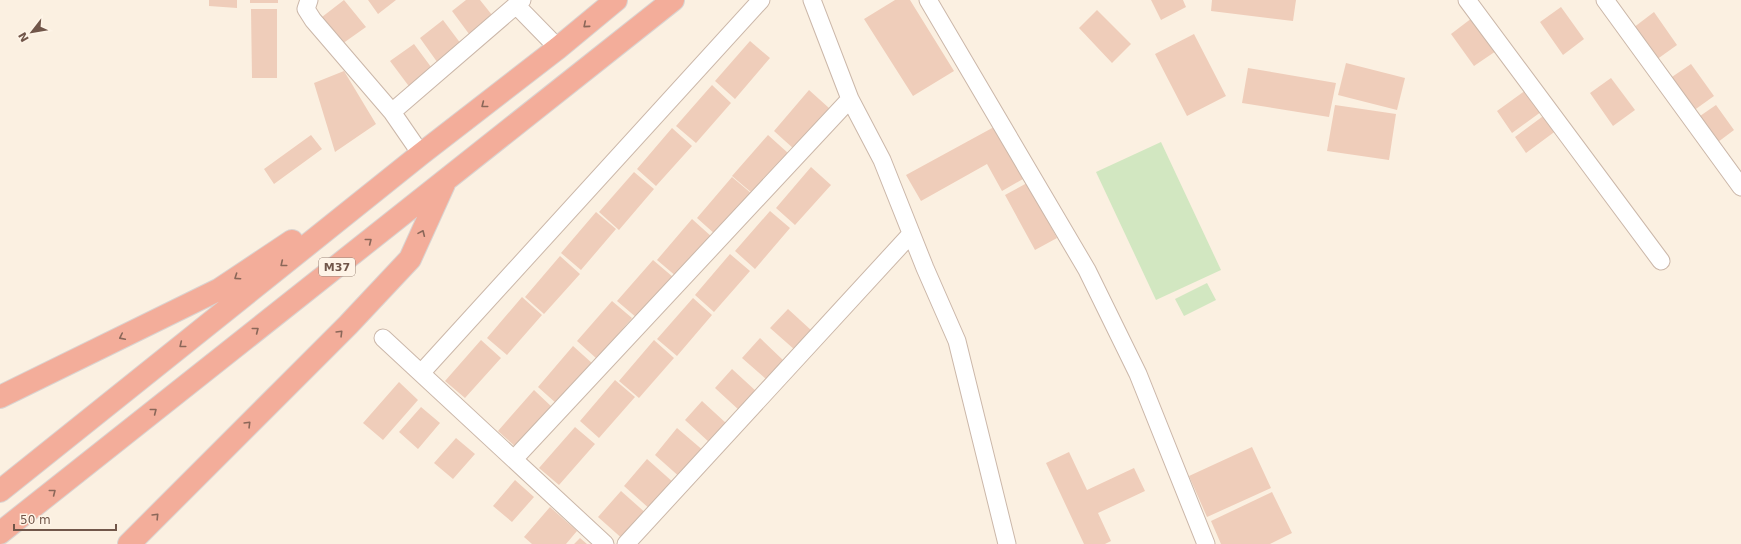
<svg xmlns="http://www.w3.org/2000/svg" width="1741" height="544" viewBox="0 0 1741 544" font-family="'DejaVu Sans',sans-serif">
<rect width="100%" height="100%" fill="#fbf0e1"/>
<!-- green -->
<path fill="#d2e7c1" d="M 1161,142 L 1221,270 L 1156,300 L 1096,172 Z
M 1207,283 L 1216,300 L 1184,316 L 1175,299 Z"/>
<!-- building -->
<path fill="#efcdba" d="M 209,0 L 237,0 L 237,8 L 209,6 Z
M 250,0 L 278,0 L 278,3 L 250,3 Z
M 344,0 L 366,27 L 342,44 L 322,17 Z
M 368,0 L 396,0 L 378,14 Z
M 466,0 L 480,0 L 496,20 L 472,38 L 452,11 Z
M 895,0 L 910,0 L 954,71 L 913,96 L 864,19 Z
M 1151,0 L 1183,0 L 1186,7 L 1161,20 Z
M 1212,0 L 1296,0 L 1293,21 L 1211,11 Z
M 1561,7 L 1584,39 L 1563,55 L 1540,22 Z
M 251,9 L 277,9 L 277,78 L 252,78 Z
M 1097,10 L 1131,44 L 1112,63 L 1079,28 Z
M 1654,12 L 1677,45 L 1656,60 L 1633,28 Z
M 1472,18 L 1496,51 L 1474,66 L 1451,34 Z
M 443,20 L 464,48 L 440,66 L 420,38 Z
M 1194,34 L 1226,96 L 1187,116 L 1155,54 Z
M 750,41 L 770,58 L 735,99 L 715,81 Z
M 414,44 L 434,71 L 411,89 L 390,61 Z
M 1346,63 L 1405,78 L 1397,110 L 1338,95 Z
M 1691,64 L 1714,96 L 1693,111 L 1669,79 Z
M 1248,68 L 1336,83 L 1329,117 L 1242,103 Z
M 344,71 L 376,124 L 335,152 L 314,83 Z
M 1611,78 L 1635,110 L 1613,126 L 1590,93 Z
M 712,85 L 731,103 L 696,143 L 676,126 Z
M 1530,87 L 1545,109 L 1512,133 L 1497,111 Z
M 809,90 L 829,108 L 794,149 L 774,131 Z
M 1335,105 L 1396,114 L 1389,160 L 1327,151 Z
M 1716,105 L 1734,130 L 1718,142 L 1700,116 Z
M 1546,114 L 1557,130 L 1526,153 L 1515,137 Z
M 994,127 L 1023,179 L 1002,191 L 987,164 L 921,201 L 906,175 Z
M 672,128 L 692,146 L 656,186 L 637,169 Z
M 311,135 L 322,149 L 274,184 L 264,169 Z
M 768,135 L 788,153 L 752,193 L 732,176 Z
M 811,167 L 831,185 L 795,225 L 776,208 Z
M 634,172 L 654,189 L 619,230 L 599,212 Z
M 732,177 L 752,194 L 716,235 L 697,218 Z
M 1027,183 L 1057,238 L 1035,250 L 1005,195 Z
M 770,211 L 790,228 L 755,269 L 735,251 Z
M 596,212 L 616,229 L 581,270 L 561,253 Z
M 692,219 L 712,237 L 677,277 L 657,260 Z
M 730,254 L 750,271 L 714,312 L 695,295 Z
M 560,256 L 580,274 L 544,314 L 525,297 Z
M 653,260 L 673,277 L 637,318 L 617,301 Z
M 522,297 L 542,315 L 507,355 L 487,338 Z
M 693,298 L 712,315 L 677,356 L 657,339 Z
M 612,301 L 632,318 L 597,359 L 577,341 Z
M 788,309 L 812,331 L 795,350 L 770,328 Z
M 760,338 L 784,361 L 767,380 L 742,358 Z
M 481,340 L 501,358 L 465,398 L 445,381 Z
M 654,340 L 674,358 L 639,398 L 619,381 Z
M 573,346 L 593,364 L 557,404 L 538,387 Z
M 732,369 L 757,392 L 740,411 L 715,388 Z
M 615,380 L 635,397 L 599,438 L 580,421 Z
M 399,382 L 418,400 L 383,440 L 363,423 Z
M 534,390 L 553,408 L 518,449 L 498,431 Z
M 702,401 L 727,424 L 710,443 L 685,420 Z
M 421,407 L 440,423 L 418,449 L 399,432 Z
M 575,427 L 595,444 L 559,485 L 539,468 Z
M 677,428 L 705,452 L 682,479 L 655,455 Z
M 456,438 L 475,454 L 453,479 L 434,463 Z
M 1252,447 L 1271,488 L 1207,517 L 1189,476 Z
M 1069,452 L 1087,490 L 1134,468 L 1145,491 L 1098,513 L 1111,541 L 1105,544 L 1084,544 L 1046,463 Z
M 647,459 L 674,483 L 651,510 L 624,486 Z
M 515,480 L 534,497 L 512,522 L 493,506 Z
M 621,491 L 648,515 L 625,541 L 598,517 Z
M 1272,492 L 1292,533 L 1270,544 L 1221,544 L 1211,521 Z
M 550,507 L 577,531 L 566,544 L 532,544 L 524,537 Z
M 580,538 L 587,544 L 574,544 Z"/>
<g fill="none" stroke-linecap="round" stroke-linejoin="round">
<defs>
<path id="minor" d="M 309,0 L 306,9 L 313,20 L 392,112 L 421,154
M 812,0 L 850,99 L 882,160 L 925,268 L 957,341 L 1007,544
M 928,0 L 1087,270 L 1138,374 L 1206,544
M 1467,0 L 1661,261
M 1605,0 L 1741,187
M 516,5 L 558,48
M 392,112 L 522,0
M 383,338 L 605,544
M 422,372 L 761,0
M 515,458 L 850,99
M 626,544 L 911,234"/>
<path id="highway" d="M 0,397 L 220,289 L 292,241
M 0,491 L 421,154 L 558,48 L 616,0
M 0,533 L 673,0
M 129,544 L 348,325 L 410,259 L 444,184"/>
</defs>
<!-- minor casing -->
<use href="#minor" stroke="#cbb7a9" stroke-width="19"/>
<!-- highway casing -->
<use href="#highway" stroke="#dad3d0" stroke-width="24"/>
<!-- minor -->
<use href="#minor" stroke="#fff" stroke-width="17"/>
<!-- highway -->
<use href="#highway" stroke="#f3ad9a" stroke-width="22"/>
</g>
<!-- one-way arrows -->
<defs><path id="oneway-chevron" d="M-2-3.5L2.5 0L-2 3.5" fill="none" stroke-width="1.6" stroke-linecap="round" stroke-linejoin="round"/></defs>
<g stroke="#8b6759">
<use href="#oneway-chevron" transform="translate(586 25) rotate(140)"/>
<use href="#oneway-chevron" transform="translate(484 105) rotate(142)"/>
<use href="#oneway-chevron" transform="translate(422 233) rotate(-66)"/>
<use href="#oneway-chevron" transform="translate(369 241) rotate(-38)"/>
<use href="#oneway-chevron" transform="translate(283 264) rotate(141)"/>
<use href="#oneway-chevron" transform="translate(237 277) rotate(146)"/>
<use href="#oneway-chevron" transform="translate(256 330) rotate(-38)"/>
<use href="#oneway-chevron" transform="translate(340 333) rotate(-45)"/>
<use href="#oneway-chevron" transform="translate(122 337) rotate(154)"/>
<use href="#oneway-chevron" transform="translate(182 345) rotate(141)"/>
<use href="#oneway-chevron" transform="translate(154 411) rotate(-38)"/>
<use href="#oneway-chevron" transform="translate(248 424) rotate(-45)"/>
<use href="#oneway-chevron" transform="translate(53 492) rotate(-38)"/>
<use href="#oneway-chevron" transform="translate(156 516) rotate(-46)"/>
</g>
<g text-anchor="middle" stroke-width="4" stroke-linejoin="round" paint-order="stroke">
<!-- shield labels -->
<rect fill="#fef4e7" stroke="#9b8578" stroke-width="1" x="319" y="258" width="36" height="18" rx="3"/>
<g font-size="11" font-weight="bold" fill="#715649">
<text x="337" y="271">M37</text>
</g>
</g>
<!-- north arrow -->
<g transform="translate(32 32) rotate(239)" stroke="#fef4e7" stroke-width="3" paint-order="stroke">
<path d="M0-3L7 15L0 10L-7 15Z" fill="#715649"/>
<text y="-6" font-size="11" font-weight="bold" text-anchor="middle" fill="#715649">N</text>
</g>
<!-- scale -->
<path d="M14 524v6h102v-6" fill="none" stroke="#715649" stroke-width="2"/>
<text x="20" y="524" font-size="12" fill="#715649" stroke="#fef4e7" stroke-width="3" paint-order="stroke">50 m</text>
</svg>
